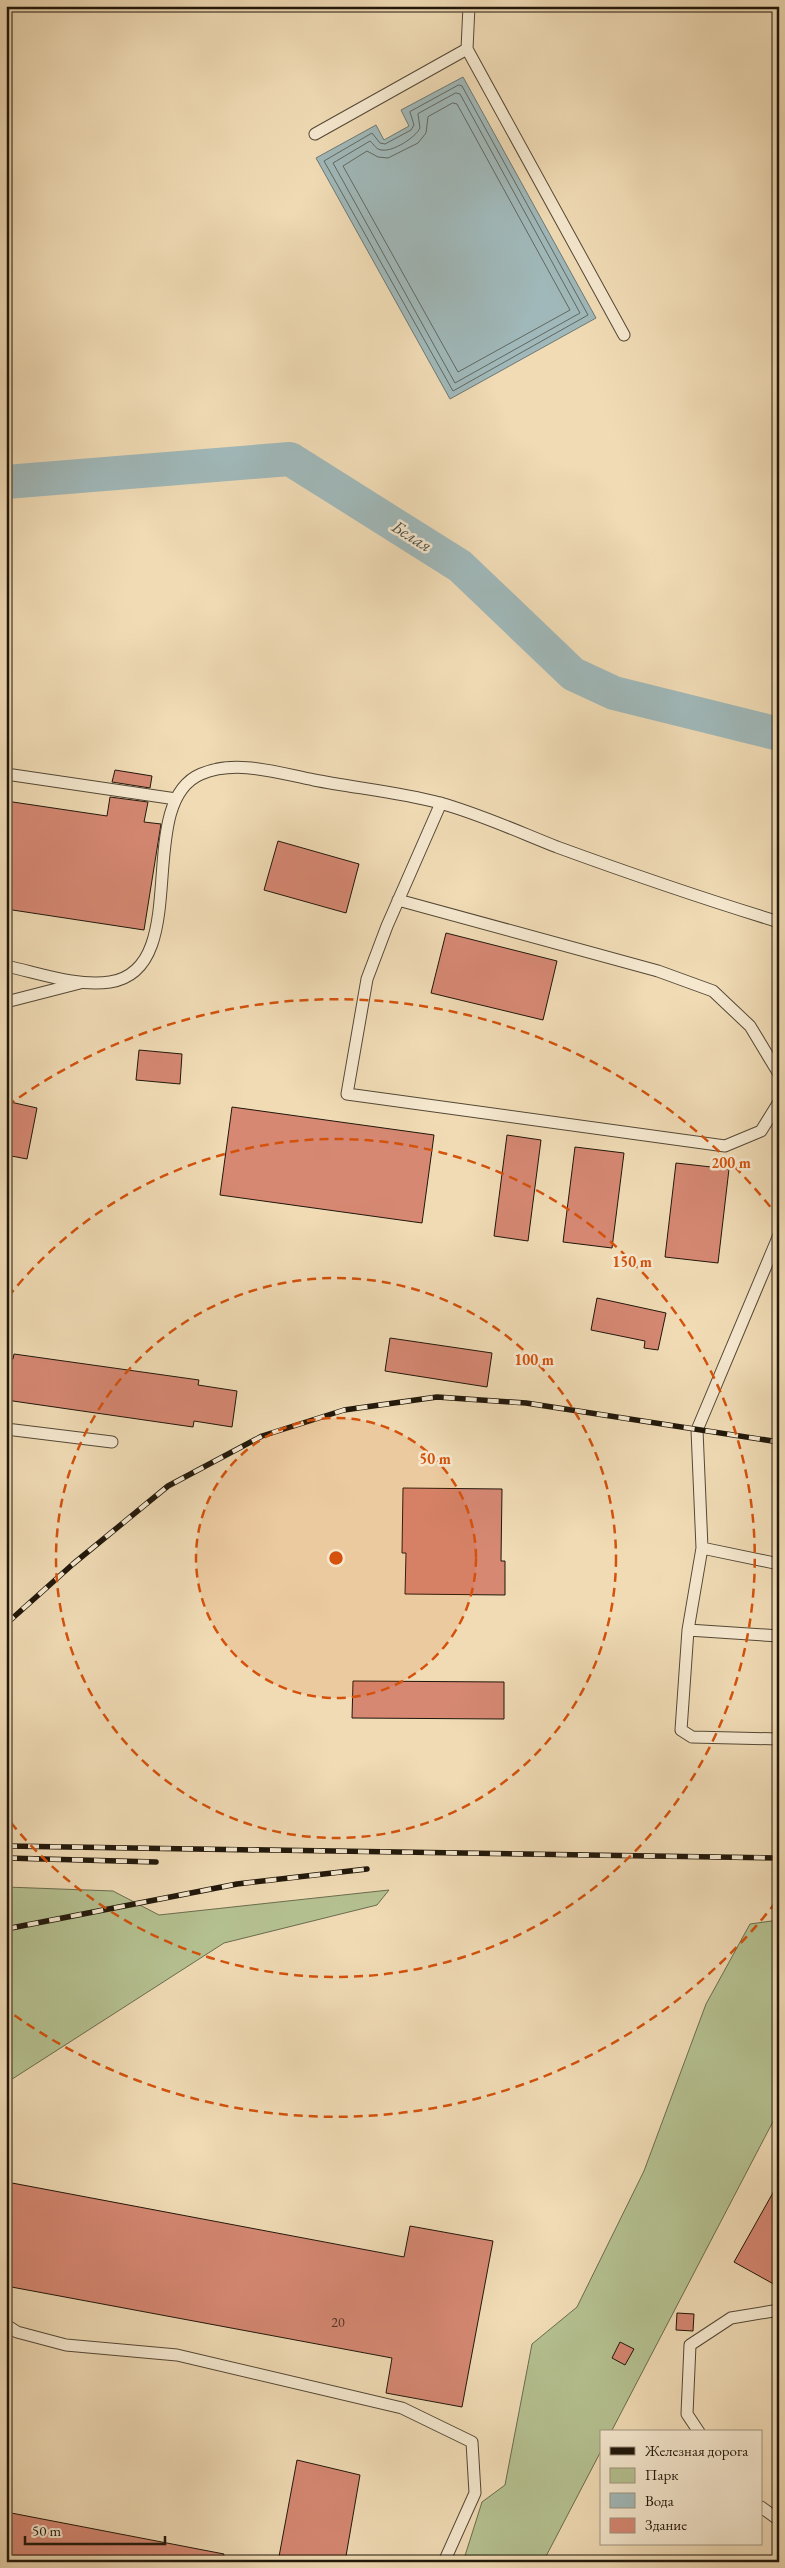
<svg xmlns="http://www.w3.org/2000/svg" width="785" height="2568" viewBox="0 0 785 2568" font-family="'EB Garamond',serif">
<rect width="100%" height="100%" fill="#f0dbb5"/>
<filter id="stains"><feTurbulence type="fractalNoise" baseFrequency=".004" numOctaves="4"/><feColorMatrix values="0 0 0 0 .2 0 0 0 0 .09 0 0 0 0 .02 0 0 0 .5 -.17"/></filter>
<radialGradient id="worn" r=".72"><stop offset=".6" stop-color="#630" stop-opacity="0"/><stop offset="1" stop-color="#630" stop-opacity=".3"/></radialGradient>
<!-- green -->
<path fill="#b5c191" stroke="#6a6c4e" d="M 6,1887 L 113,1891 L 159,1915 L 389,1890 L 377,1905 L 224,1943 L 6,2083 Z
M 779,1920 L 779,2110 L 611,2432 L 601,2432 L 601,2451 L 543,2562 L 463,2562 L 482,2502 L 505,2485 L 532,2344 L 577,2307 L 644,2171 L 706,2004 L 750,1924 Z"/>
<!-- water -->
<path fill="#a0b8b9" stroke="#6d7873" d="M 463,77 L 596,318 L 450,399 L 316,158 L 376,125 L 384,140 L 409,126 L 401,110 Z"/>
<g fill="none" stroke-linecap="round" stroke-linejoin="round">
<!-- shore -->
<path stroke="#606862" stroke-width="1" d="M 459,85 L 462,86 L 588,315 L 453,391 L 324,161 L 372,133 L 380,143 L 385,144 L 411,130 L 414,125 L 410,112 Z
M 456,93 L 460,94 L 580,313 L 455,383 L 333,163 L 370,141 C 374,144 376,150 382,150 C 393,152 416,137 420,128 L 418,114 Z
M 453,103 L 457,104 L 570,310 L 458,372 L 343,166 L 367,151 L 378,157 L 388,158 L 418,143 L 426,133 L 428,117 Z"/>
<!-- river -->
<path stroke="#a0b8b9" stroke-width="34" d="M 6,482 L 290,459 L 460,566 L 573,674 L 614,693 L 779,734"/>
</g>
<!-- building -->
<path fill="#d68873" stroke="#20170a" d="M 115,770 L 152,776 L 150,788 L 112,782 Z
M 110,797 L 148,802 L 144,822 L 161,824 L 144,930 L 6,909 L 6,801 L 107,816 Z
M 278,841 L 359,864 L 346,913 L 264,890 Z
M 446,933 L 557,961 L 543,1020 L 431,993 Z
M 139,1050 L 182,1054 L 180,1084 L 136,1080 Z
M 6,1101 L 37,1108 L 27,1159 L 6,1155 Z
M 232,1107 L 434,1135 L 422,1223 L 220,1195 Z
M 507,1135 L 541,1140 L 528,1241 L 494,1236 Z
M 575,1147 L 624,1153 L 612,1248 L 563,1242 Z
M 676,1163 L 729,1169 L 718,1263 L 665,1257 Z
M 597,1298 L 666,1313 L 658,1350 L 644,1348 L 645,1341 L 591,1330 Z
M 390,1338 L 492,1353 L 487,1387 L 385,1371 Z
M 14,1354 L 199,1380 L 198,1385 L 237,1391 L 232,1427 L 194,1421 L 193,1427 L 6,1400 L 6,1358 L 13,1359 Z
M 403,1488 L 502,1489 L 501,1561 L 505,1561 L 505,1595 L 405,1594 L 406,1553 L 402,1553 Z
M 353,1681 L 504,1682 L 504,1719 L 352,1718 Z
M 779,2182 L 779,2287 L 734,2262 Z
M 12,2183 L 404,2257 L 410,2226 L 493,2241 L 462,2407 L 386,2393 L 392,2358 L 6,2286 L 6,2216 Z
M 677,2313 L 694,2314 L 693,2331 L 676,2330 Z
M 620,2342 L 634,2349 L 625,2365 L 612,2358 Z
M 297,2460 L 360,2475 L 345,2562 L 278,2562 Z
M 6,2512 L 224,2554 L 223,2562 L 6,2562 Z"/>
<g fill="none" stroke-linecap="round" stroke-linejoin="round">
<defs>
<path id="lane" d="M 469,6 L 467,49 L 624,335
M 315,134 L 467,49
M 6,774 L 176,799
M 441,803 L 387,926 L 367,979 L 347,1094 L 725,1146 L 761,1131 L 779,1102
M 398,900 L 658,971 L 713,991 L 750,1026 L 779,1074
M 6,966 C 39,973 77,987 110,982 C 195,969 132,803 201,774 C 236,759 278,773 314,780 C 355,788 399,792 440,803 C 480,814 519,832 557,847 C 631,874 704,899 779,922
M 6,1002 L 80,983
M 779,1235 L 697,1430 L 702,1548 L 688,1630 L 681,1730 L 692,1737 L 779,1739
M 6,1429 L 112,1442
M 702,1548 L 779,1564
M 688,1630 L 779,1636
M 6,2325 L 17,2332 L 66,2345 L 177,2355 L 402,2408 L 472,2442 L 475,2493 L 444,2562
M 699,2432 L 687,2414 L 690,2345 L 731,2318 L 779,2310
M 761,2507 L 779,2520"/>
</defs>
<!-- lane casing -->
<use href="#lane" stroke="#544835" stroke-width="13"/>
<!-- lane -->
<use href="#lane" stroke="#f5e8cf" stroke-width="11"/>
<defs>
<path id="rail" d="M 6,1624 L 73,1564 L 168,1486 L 262,1436 L 344,1410 L 437,1397 L 526,1403 L 779,1442
M 6,1846 L 779,1858
M 6,1858 L 156,1862
M 6,1929 L 237,1884 L 367,1869"/>
</defs>
<!-- rail casing -->
<use href="#rail" stroke="#20170a" stroke-width="5.5"/>
<!-- rail -->
<use href="#rail" stroke="#f5e8cf" stroke-width="4" stroke-dasharray="11" stroke-linecap="butt"/>
</g>
<!-- distance rings -->
<circle cx="336" cy="1558" r="140" fill="#d4520c" fill-opacity=".12"/>
<g fill="none" stroke="#d4520c" stroke-width="2.5" stroke-dasharray="9 6">
<circle cx="336" cy="1558" r="140"/>
<circle cx="336" cy="1558" r="280"/>
<path d="M8 1297A419 419 0 1 1 8 1819"/>
<path d="M776 1902A559 559 0 0 1 7 2010M7 1106A559 559 0 0 1 776 1214"/>
</g>
<g text-anchor="middle" stroke-width="5" stroke-linejoin="round" paint-order="stroke">
<!-- number labels -->
<g font-size="14" fill="#4e3324">
<text x="338" y="2327">20</text>
</g>
<!-- water labels -->
<g font-size="18" font-style="italic" fill="#4d4f47" stroke="#f5e8cf">
<text transform="translate(412 536) rotate(32)" y="6">Белая</text>
</g>
</g>
<circle cx="336" cy="1558" r="8" fill="#d4520c" stroke="#f5e8cf" stroke-width="2.5"/>
<g font-size="15" text-anchor="middle" font-weight="bold" fill="#d4520c" stroke="#f5e8cf" stroke-width="5" stroke-linejoin="round" paint-order="stroke">
<text x="731" y="1168">200 m</text>
<text x="632" y="1267">150 m</text>
<text x="534" y="1365">100 m</text>
<text x="435" y="1464">50 m</text>
</g>
<!-- margin -->
<rect width="785" height="2568" fill="none" stroke="#f0dbb5" stroke-width="25"/>
<rect x="8" y="8" width="770" height="2553" fill="none" stroke="#20170a" stroke-width="2.5"/>
<rect x="12" y="12" width="760" height="2543" fill="none" stroke="#20170a"/>
<!-- legend -->
<rect x="600" y="2430" width="162" height="115" fill="#f5e8cf" stroke="#a09480"/>
<rect x="610" y="2447" width="25" height="8" fill="#20170a" stroke="#a09480"/>
<text x="645" y="2456" font-size="15" fill="#20170a">Железная дорога</text>
<rect x="610" y="2468" width="25" height="15" fill="#b5c191" stroke="#a09480"/>
<text x="645" y="2480" font-size="15" fill="#20170a">Парк</text>
<rect x="610" y="2493" width="25" height="15" fill="#a0b8b9" stroke="#a09480"/>
<text x="645" y="2506" font-size="15" fill="#20170a">Вода</text>
<rect x="610" y="2518" width="25" height="15" fill="#d68873" stroke="#a09480"/>
<text x="645" y="2530" font-size="15" fill="#20170a">Здание</text>
<!-- scale -->
<path d="M25 2536v8h140v-8" fill="none" stroke="#20170a" stroke-width="2.5"/>
<text x="32" y="2536" font-size="15" fill="#20170a" stroke="#f5e8cf" stroke-width="4" paint-order="stroke">50 m</text>
<rect width="100%" height="100%" filter="url(#stains)"/>
<rect width="100%" height="100%" fill="url(#worn)"/>
</svg>
